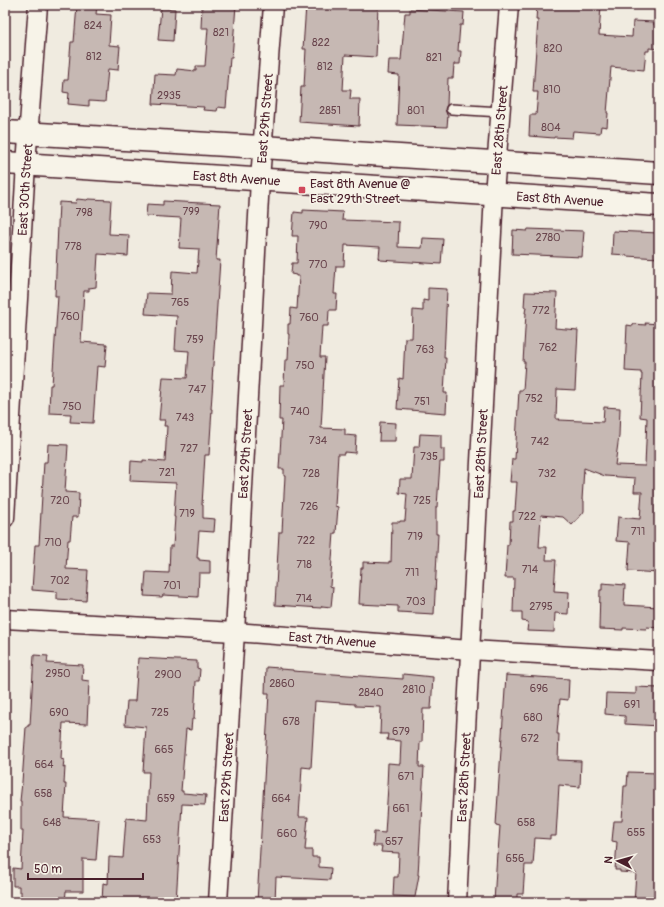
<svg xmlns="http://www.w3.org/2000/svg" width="664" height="907" viewBox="0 0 664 907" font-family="Pangolin,sans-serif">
<rect width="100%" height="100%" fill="#f0ebe0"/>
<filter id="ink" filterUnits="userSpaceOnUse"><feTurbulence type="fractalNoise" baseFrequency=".025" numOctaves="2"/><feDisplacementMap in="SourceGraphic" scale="8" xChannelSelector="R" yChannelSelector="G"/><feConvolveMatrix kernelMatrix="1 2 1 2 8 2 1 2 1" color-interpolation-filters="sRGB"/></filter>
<g filter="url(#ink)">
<!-- building -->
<path fill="#c6b8b3" stroke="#4a1f2b" d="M 77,5 L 97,5 L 96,14 L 111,15 L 109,45 L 120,46 L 118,70 L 108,69 L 105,102 L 89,101 L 89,106 L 68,104 L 69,93 L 63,92 L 64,80 L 68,80 L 71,42 L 74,42 Z
M 202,5 L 236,5 L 232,58 L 230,58 L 226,108 L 218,107 L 217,111 L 203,110 L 204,107 L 153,104 L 155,74 L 176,75 L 177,69 L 196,71 L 196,66 L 205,66 L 208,28 L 201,28 Z
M 306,5 L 378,5 L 376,57 L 345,55 L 343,90 L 351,90 L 350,99 L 360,99 L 359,126 L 299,122 L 301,87 L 304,87 L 306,49 L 303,49 Z
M 537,5 L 601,5 L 599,35 L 632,37 L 633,21 L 654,22 L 654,25 L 659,26 L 659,49 L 649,48 L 649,51 L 646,51 L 644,70 L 611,67 L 607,113 L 608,113 L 607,127 L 601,126 L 600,133 L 573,131 L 572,138 L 554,137 L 554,138 L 529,136 L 530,115 L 536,115 L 538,92 L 533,92 L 538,20 L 536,20 Z
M 161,8 L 175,9 L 173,41 L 158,40 Z
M 410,9 L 464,12 L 463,25 L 460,25 L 458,51 L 461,51 L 460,64 L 454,64 L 453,78 L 448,78 L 447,105 L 445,109 L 447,115 L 448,115 L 447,127 L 397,125 L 399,75 L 388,74 L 389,60 L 401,60 L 405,13 L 410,13 Z
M 77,199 L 87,200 L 88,199 L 111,200 L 109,234 L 129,235 L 128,256 L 98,254 L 96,287 L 89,288 L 89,291 L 84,291 L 81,342 L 107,344 L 105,367 L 97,366 L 93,423 L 70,422 L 71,414 L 49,413 L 50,385 L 52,385 L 58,296 L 55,296 L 59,202 L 76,203 Z
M 163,201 L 220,204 L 216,260 L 220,260 L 212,380 L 213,380 L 211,409 L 212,409 L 209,455 L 205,455 L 202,505 L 203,505 L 203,518 L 215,519 L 214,532 L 199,531 L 197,558 L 199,558 L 199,560 L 210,561 L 210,573 L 199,573 L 198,597 L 163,595 L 162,597 L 144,596 L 146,572 L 169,573 L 170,546 L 173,546 L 175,517 L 174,517 L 176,483 L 130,481 L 131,461 L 143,462 L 143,460 L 165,462 L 167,426 L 164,426 L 165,420 L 159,420 L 163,377 L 187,378 L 189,351 L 175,350 L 177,316 L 145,314 L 147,293 L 171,294 L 172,271 L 197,273 L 199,249 L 179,248 L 181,218 L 146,216 L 147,204 L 163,205 Z
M 303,210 L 343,212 L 342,220 L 399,222 L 398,247 L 422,248 L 423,238 L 443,239 L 441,264 L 380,260 L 380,259 L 379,258 L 380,247 L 345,245 L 344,266 L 336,266 L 334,294 L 337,294 L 336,310 L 329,310 L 328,326 L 322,326 L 320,357 L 325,357 L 321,428 L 345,429 L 345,435 L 356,436 L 355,453 L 344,452 L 344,454 L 338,454 L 335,506 L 338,507 L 336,533 L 334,533 L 330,586 L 333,587 L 331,607 L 322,606 L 321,608 L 275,605 L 279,532 L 282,532 L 285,476 L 284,476 L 284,469 L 279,469 L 282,420 L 279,420 L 280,385 L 284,385 L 285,360 L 288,360 L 289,334 L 288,334 L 288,324 L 290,324 L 291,308 L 297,309 L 299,276 L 296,276 L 296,275 L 291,274 L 292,263 L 297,263 L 298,236 L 292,236 L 294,212 L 303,213 Z
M 528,229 L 584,231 L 582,257 L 512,254 L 513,230 L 527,231 Z
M 613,231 L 659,233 L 659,258 L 626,256 L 626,255 L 612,254 Z
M 428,288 L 447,289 L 444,358 L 446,358 L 444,393 L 447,393 L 446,413 L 397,409 L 399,378 L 403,379 L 405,338 L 412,338 L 413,310 L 423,311 L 423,300 L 428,301 Z
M 525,292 L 557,293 L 555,328 L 578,330 L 575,390 L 557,389 L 556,419 L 560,419 L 559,420 L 603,422 L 604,407 L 620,408 L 619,436 L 615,465 L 645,466 L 647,418 L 640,417 L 642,374 L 641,374 L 641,372 L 625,371 L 627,325 L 633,326 L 633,324 L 646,325 L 645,323 L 659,324 L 659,573 L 628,571 L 630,542 L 616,541 L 618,517 L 640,519 L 642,492 L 634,492 L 635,478 L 605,476 L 584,468 L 582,500 L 584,501 L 584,511 L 583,513 L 572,525 L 563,517 L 541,515 L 539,547 L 547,547 L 546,560 L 556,560 L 554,591 L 569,592 L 568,614 L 555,613 L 554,632 L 527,631 L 528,622 L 522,621 L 522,612 L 513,612 L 514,578 L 505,578 L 507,545 L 509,545 L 510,521 L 513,521 L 513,511 L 515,511 L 517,482 L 510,482 L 512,459 L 515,459 L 519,390 L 523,390 L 525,362 L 523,362 L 526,313 L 525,313 L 526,307 L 524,307 Z
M 380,422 L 396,423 L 395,441 L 379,441 Z
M 420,434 L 441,435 L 441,449 L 444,449 L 444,462 L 440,462 L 437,507 L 436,507 L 436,534 L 438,534 L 434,614 L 398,612 L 398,606 L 359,604 L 361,568 L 363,568 L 363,562 L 389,563 L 389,561 L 391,562 L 392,522 L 400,522 L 400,521 L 405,521 L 407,494 L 399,493 L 400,479 L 412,479 L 414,447 L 419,447 Z
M 48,444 L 68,445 L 65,492 L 79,493 L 78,517 L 72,517 L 70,540 L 68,540 L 66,569 L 88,570 L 86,601 L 57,599 L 57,592 L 32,590 L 35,545 L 39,545 L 44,462 L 47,462 Z
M 602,583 L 625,585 L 624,605 L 659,607 L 659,628 L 647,627 L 646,629 L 623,628 L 623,630 L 599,629 L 600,590 L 602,590 Z
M 34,655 L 48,656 L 47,663 L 83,665 L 82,680 L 89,681 L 87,724 L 63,723 L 61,759 L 64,760 L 63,768 L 65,767 L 64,784 L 66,784 L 64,817 L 99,819 L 96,860 L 83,859 L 83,891 L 66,891 L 65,902 L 21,902 L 21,891 L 19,891 L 19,886 L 13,886 L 13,868 L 21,869 L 23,831 L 21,831 L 21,801 L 20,801 L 22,782 L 26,727 L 28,727 L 28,725 L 30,725 Z
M 138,658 L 197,661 L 197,668 L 200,669 L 199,681 L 196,681 L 194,719 L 192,719 L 191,730 L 186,729 L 181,791 L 183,791 L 183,793 L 206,795 L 205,805 L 182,804 L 176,902 L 102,902 L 103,883 L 108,884 L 109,857 L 123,858 L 126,818 L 147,820 L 149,772 L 143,772 L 146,727 L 125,725 L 127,701 L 135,701 Z
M 266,667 L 280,668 L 280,669 L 293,670 L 293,671 L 403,679 L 403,674 L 433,677 L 431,709 L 423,709 L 422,742 L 420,742 L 419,767 L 424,767 L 418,875 L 419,875 L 415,897 L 393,896 L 394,877 L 398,877 L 399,853 L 381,852 L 382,846 L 373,846 L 374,832 L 385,833 L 388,786 L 387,786 L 388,763 L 400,764 L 401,741 L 387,740 L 388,734 L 380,734 L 381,707 L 355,706 L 355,704 L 315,701 L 311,768 L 302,767 L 299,817 L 308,817 L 305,850 L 312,850 L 312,857 L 319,857 L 319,867 L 331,868 L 330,880 L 276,877 L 275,902 L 257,902 L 269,693 L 265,693 Z
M 506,675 L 569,679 L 568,700 L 560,699 L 557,734 L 559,734 L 558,760 L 581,761 L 580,787 L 559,785 L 556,836 L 550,836 L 550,839 L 535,838 L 533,865 L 525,865 L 523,894 L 517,894 L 517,902 L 494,902 L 497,853 L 498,853 L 500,826 L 496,825 Z
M 636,687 L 659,688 L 659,726 L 625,724 L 625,716 L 605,714 L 606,693 L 636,694 Z
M 628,772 L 659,773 L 659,833 L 656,886 L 657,886 L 656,902 L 634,902 L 636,873 L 620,872 L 620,870 L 615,870 L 617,842 L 612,841 L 614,821 L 622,821 L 624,786 L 627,786 Z"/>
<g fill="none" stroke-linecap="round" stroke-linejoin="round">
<defs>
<path id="lane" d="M 451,109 L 501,112"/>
<g id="street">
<path id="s1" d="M 5,518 L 26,164 L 38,5"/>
<path id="s2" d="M 5,619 L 235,632 L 470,650 L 659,661"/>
<path id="s3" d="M 218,902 L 235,632 L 260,180 L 273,5"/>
<path id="s4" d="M 457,902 L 494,194 L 509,5"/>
</g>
<g id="primary">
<path d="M 5,132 L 262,147 L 659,173"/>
<path id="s5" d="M 5,163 L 659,205"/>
</g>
</defs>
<!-- lane casing -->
<use href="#lane" stroke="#4a1f2b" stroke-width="12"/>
<!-- street casing -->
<use href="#street" stroke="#4a1f2b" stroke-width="21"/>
<!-- primary casing -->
<use href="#primary" stroke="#4a1f2b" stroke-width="25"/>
<!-- lane -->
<use href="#lane" stroke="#f7f3e8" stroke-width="9"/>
<!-- street -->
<use href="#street" stroke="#f7f3e8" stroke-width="18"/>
<!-- primary -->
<use href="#primary" stroke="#f7f3e8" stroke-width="22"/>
</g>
</g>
<!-- markers -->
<rect fill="#d1495b" stroke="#f7f3e8" stroke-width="1.5" x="298" y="186" width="8" height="8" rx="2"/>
<g text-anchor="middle" stroke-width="3" stroke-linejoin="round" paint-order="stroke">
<!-- number labels -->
<g font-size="11" fill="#69454d">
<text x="93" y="29">824</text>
<text x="221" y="36">821</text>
<text x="321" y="46">822</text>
<text x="553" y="52">820</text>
<text x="94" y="60">812</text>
<text x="434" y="61">821</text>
<text x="325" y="70">812</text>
<text x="552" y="93">810</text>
<text x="169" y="99">2935</text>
<text x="330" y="114">2851</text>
<text x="416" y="114">801</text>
<text x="551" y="131">804</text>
<text x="191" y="215">799</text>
<text x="84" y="216">798</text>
<text x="318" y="229">790</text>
<text x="548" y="241">2780</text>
<text x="73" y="250">778</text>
<text x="318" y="268">770</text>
<text x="180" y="306">765</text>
<text x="541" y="314">772</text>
<text x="70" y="320">760</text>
<text x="309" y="321">760</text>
<text x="195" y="343">759</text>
<text x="548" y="351">762</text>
<text x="425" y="353">763</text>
<text x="305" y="369">750</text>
<text x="197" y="393">747</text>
<text x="534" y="402">752</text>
<text x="422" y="405">751</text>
<text x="72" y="410">750</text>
<text x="300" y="415">740</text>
<text x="185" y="421">743</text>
<text x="318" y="444">734</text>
<text x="540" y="445">742</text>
<text x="189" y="452">727</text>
<text x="429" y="460">735</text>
<text x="167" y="476">721</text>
<text x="311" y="477">728</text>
<text x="547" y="477">732</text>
<text x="60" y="504">720</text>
<text x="422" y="504">725</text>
<text x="309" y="510">726</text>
<text x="187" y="517">719</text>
<text x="527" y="520">722</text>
<text x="638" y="535">711</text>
<text x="415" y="540">719</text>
<text x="306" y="544">722</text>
<text x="53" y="546">710</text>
<text x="304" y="568">718</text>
<text x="530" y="573">714</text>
<text x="412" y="576">711</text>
<text x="60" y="584">702</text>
<text x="172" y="589">701</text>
<text x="304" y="602">714</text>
<text x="416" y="605">703</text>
<text x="541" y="610">2795</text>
<text x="58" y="677">2950</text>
<text x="168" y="678">2900</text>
<text x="282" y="687">2860</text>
<text x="539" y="692">696</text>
<text x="414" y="693">2810</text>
<text x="371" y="696">2840</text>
<text x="632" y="708">691</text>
<text x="59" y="716">690</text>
<text x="160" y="716">725</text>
<text x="533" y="721">680</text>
<text x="291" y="725">678</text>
<text x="401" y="735">679</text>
<text x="530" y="742">672</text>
<text x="164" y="753">665</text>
<text x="44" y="768">664</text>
<text x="406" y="780">671</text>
<text x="43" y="797">658</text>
<text x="166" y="802">659</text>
<text x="281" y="802">664</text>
<text x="401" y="812">661</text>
<text x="52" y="826">648</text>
<text x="526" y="826">658</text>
<text x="636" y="836">655</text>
<text x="287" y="837">660</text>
<text x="152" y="843">653</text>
<text x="394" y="845">657</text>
<text x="515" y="862">656</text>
</g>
<!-- street labels -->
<g font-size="13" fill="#4a1f2b" stroke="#f7f3e8">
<text dy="5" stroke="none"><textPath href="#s3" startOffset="785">East 29th Street</textPath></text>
<text dy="5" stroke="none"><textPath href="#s4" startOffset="773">East 28th Street</textPath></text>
<text dy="5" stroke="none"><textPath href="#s5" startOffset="232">East 8th Avenue</textPath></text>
<text dy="5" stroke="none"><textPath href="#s1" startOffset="329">East 30th Street</textPath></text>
<text dy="5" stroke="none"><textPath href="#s5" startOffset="556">East 8th Avenue</textPath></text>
<text dy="5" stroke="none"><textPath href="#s3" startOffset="449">East 29th Street</textPath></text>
<text dy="5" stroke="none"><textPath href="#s4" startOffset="449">East 28th Street</textPath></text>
<text dy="5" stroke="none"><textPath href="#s2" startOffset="328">East 7th Avenue</textPath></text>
<text dy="5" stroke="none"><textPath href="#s3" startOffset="125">East 29th Street</textPath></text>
<text dy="5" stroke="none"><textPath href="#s4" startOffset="125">East 28th Street</textPath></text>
</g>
<!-- poi labels -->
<g font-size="13" fill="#4a1f2b" stroke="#f7f3e8" text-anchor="start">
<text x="310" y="188">East 8th Avenue @<tspan x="310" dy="15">East 29th Street</tspan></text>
</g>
</g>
<!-- margin -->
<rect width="664" height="907" fill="none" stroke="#f7f3e8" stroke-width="20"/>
<rect x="10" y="10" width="644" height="887" fill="none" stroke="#4a1f2b" stroke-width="1.5" filter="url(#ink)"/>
<!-- north arrow -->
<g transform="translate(618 861) rotate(276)" stroke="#f7f3e8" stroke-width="3" paint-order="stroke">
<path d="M0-3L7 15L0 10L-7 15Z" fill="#4a1f2b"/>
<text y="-6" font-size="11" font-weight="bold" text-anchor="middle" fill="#4a1f2b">N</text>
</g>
<!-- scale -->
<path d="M28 873v6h115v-6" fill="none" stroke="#4a1f2b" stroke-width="2"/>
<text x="34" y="873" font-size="12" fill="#4a1f2b" stroke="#f7f3e8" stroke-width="3" paint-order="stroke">50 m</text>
</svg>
